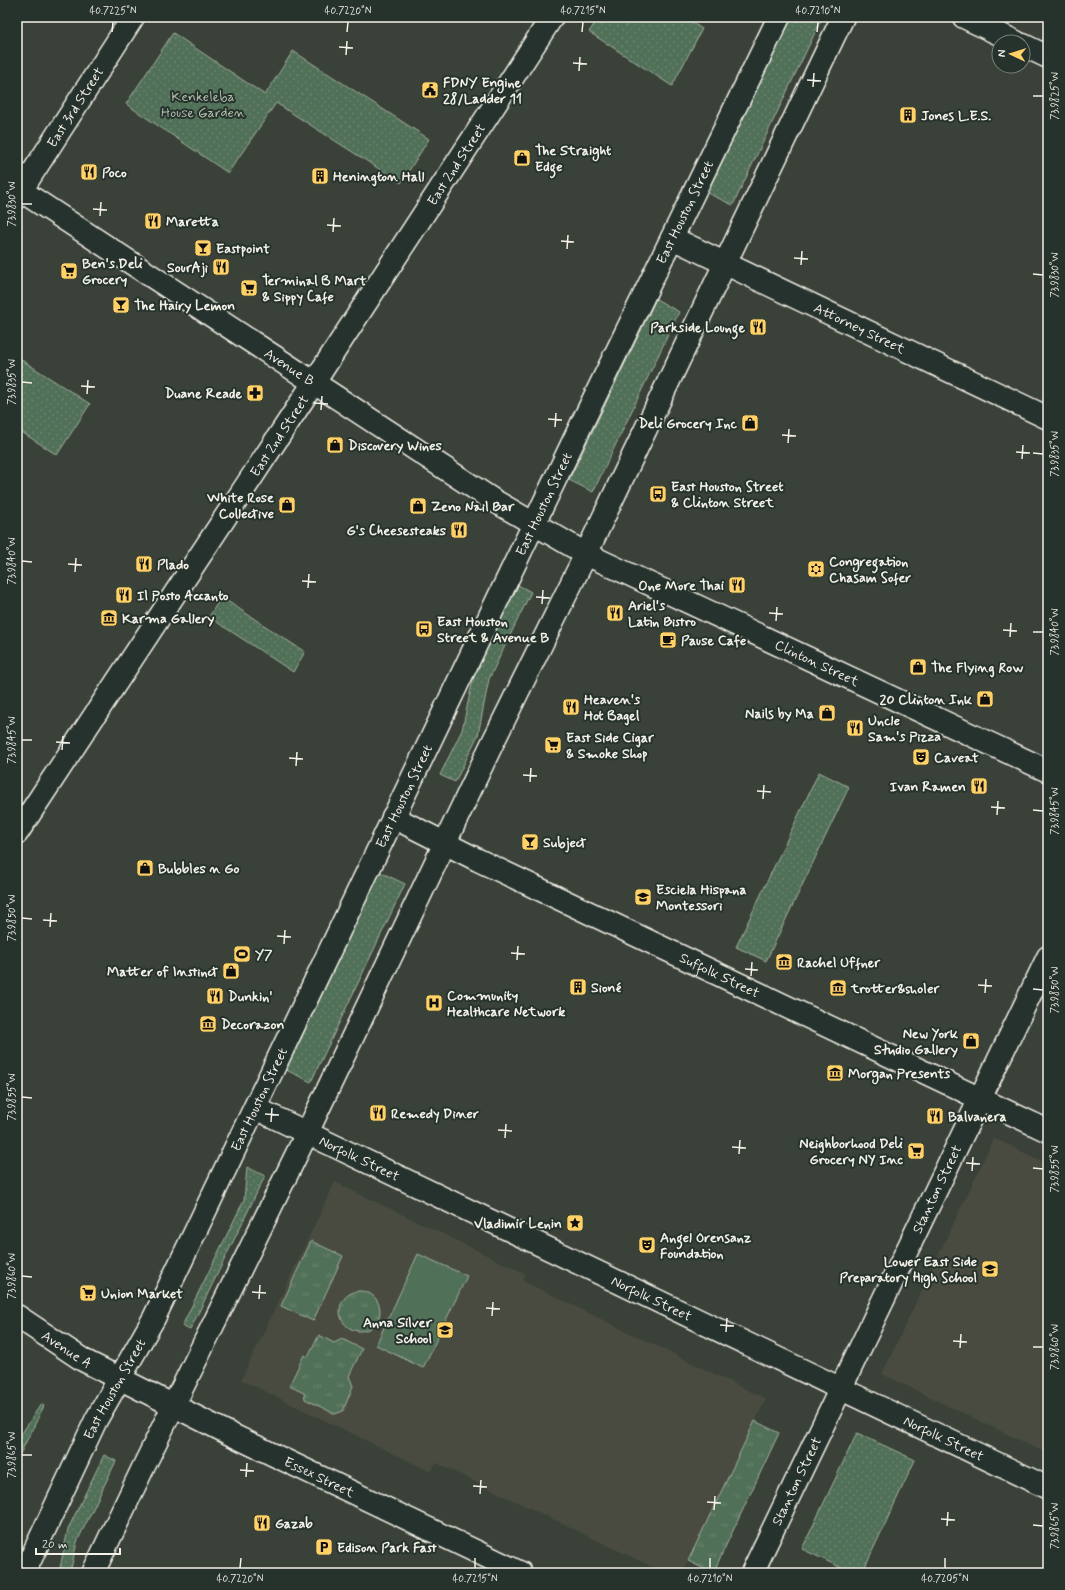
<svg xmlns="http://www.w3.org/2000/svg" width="1065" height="1590" viewBox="0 0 1065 1590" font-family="Mynerve,sans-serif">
<defs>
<pattern id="grass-dots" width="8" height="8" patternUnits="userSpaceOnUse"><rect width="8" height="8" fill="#517058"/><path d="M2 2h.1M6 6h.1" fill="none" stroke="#6b8570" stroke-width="1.8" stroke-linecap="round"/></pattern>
<pattern id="park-tufts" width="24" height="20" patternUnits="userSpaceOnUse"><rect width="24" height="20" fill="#517058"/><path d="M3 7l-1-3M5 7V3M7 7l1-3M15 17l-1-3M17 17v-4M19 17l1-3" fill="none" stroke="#6b8570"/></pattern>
</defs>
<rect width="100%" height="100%" fill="#3a4138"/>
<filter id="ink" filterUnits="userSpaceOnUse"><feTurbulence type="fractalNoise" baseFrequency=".025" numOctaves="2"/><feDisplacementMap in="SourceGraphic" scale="8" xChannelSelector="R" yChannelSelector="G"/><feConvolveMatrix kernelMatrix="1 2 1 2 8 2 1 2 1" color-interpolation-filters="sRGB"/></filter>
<g filter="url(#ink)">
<!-- built -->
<path fill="#484b40" d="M 994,1138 L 1048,1164 L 1048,1454 L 882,1374 Z
M 335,1182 L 526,1274 L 523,1281 L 766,1399 L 682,1573 L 665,1573 L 436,1463 L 431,1472 L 241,1380 Z"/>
<!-- grass -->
<path fill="url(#grass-dots)" stroke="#a2b0a0" d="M 599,17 L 684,17 L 702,29 L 672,86 L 589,32 Z
M 791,17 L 816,17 L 821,20 L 733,205 L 707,193 Z
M 173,33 L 265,95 L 293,51 L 429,139 L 401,183 L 276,103 L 228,173 L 126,104 Z
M 656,299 L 679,312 L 593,492 L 569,480 Z
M 17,357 L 90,404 L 57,455 L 17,429 Z
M 518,585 L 531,592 L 489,679 L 478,735 L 455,782 L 440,775 L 462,730 L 474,675 Z
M 221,597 L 305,652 L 293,672 L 209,617 Z
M 819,772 L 849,787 L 766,961 L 736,947 Z
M 380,872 L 405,884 L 311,1082 L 286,1070 Z
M 247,1167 L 265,1176 L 190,1330 L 182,1326 L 244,1200 Z
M 41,1404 L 44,1406 L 17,1460 L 17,1441 Z
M 857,1433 L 915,1460 L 862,1573 L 852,1573 L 802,1549 Z
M 104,1455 L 116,1461 L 77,1542 L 70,1573 L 59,1573 L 68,1529 Z"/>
<!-- park -->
<path fill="url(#park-tufts)" stroke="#a2b0a0" d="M 311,1241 L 343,1256 L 313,1321 L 281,1306 Z
M340 1311a20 20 0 1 1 40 0a20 20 0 1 1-40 0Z
M 319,1335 L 334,1343 L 342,1339 L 362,1349 L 349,1376 L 353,1386 L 343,1411 L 335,1414 L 305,1399 L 304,1393 L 289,1386 L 304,1355 L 308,1357 Z
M 755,1421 L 779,1433 L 713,1573 L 688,1561 Z"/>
<!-- pitch -->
<path fill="#517058" stroke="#a2b0a0" d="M 418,1254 L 467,1276 L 423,1368 L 376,1345 Z"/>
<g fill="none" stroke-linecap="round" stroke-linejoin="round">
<defs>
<g id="minor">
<path d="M 964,17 L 1016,42"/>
<path d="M 1023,45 L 1048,57"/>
<path id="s1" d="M 17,188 L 493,500 L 586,554 L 1048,771"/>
<path id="s2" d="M 17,197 L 133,17"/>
<path id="s3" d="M 672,238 L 1048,418"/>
<path id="s4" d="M 393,817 L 478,860 L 1048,1131"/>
<path id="s5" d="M 17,833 L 298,407 L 552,17"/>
<path id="s6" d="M 255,1108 L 1048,1488"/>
<path id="s7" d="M 752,1573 L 1048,957"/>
</g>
<g id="major">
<path id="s8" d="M 17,1316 L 83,1360 L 230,1434 L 521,1573"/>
<path id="s9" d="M 24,1573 L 96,1420 L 154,1318 L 585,417 L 779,17"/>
<path d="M 93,1573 L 142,1470 L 307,1133 L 492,744 L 586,554 L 843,17"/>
</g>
</defs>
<!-- minor casing -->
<use href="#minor" stroke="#f4f1e8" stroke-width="25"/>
<!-- major casing -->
<use href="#major" stroke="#f4f1e8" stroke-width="25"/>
<!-- minor -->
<use href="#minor" stroke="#26332d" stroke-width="22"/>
<!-- major -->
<use href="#major" stroke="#26332d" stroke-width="22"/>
</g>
</g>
<!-- ticks -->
<path fill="none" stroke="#f4f1e8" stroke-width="1.5" d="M 112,32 L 113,22M 347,32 L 348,22M 582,32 L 583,22M 817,32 L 818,22M 339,47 L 353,48M 346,55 L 347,41M 573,63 L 587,64M 579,71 L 580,57M 807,80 L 821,81M 813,87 L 814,73M 1033,96 L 1043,96M 22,204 L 32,204M 93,209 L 107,210M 100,216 L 101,202M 327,225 L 341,226M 333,232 L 334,218M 561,241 L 574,242M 567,249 L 568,235M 794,258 L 808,259M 801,265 L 802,251M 1033,274 L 1043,275M 22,382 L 32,383M 81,386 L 95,387M 87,394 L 88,380M 314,403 L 328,404M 321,410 L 322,396M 548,419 L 562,420M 555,427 L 556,413M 782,435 L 796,436M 788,443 L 789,429M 1016,452 L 1030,453M 1033,453 L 1043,454M 1022,459 L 1023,445M 22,561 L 32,562M 68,564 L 82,565M 75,572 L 76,558M 302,581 L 316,582M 308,588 L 309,574M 536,597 L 550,598M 542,604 L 543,590M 769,613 L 783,614M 776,621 L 777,607M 1003,630 L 1017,631M 1033,632 L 1043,632M 1010,637 L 1011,623M 22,740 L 32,740M 56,742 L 70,743M 62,750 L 63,736M 289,758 L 303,759M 296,766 L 297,752M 523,775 L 537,776M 530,782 L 531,768M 757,791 L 771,792M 763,799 L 764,785M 991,807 L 1005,808M 1033,810 L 1043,811M 997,815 L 998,801M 22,918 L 32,919M 43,920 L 57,921M 50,927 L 51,913M 277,936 L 291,937M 284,944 L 285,930M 511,953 L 525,954M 517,960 L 518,946M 745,969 L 758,970M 751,976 L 752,962M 978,985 L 992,986M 1033,989 L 1043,990M 985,993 L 986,979M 22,1097 L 32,1098M 265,1114 L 279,1115M 271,1122 L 272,1108M 498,1130 L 512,1131M 505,1138 L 506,1124M 732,1147 L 746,1148M 739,1154 L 740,1140M 966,1163 L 980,1164M 1033,1168 L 1043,1169M 972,1171 L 973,1157M 22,1276 L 32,1277M 252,1292 L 266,1293M 259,1299 L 260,1285M 486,1308 L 500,1309M 492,1316 L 493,1302M 720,1325 L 734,1326M 726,1332 L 727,1318M 953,1341 L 967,1342M 1033,1347 L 1043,1347M 960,1348 L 961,1334M 22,1455 L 32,1455M 240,1470 L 254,1471M 246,1477 L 247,1463M 473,1486 L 487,1487M 480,1494 L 481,1480M 707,1502 L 721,1503M 714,1510 L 715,1496M 941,1519 L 955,1520M 1033,1525 L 1043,1526M 947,1526 L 948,1512M 240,1568 L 241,1558M 475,1568 L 475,1558M 710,1568 L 710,1558M 945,1568 L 945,1558"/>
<!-- icons -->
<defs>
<symbol id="civic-square" viewBox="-11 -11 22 22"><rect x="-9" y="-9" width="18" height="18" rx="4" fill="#ffd166" stroke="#26332d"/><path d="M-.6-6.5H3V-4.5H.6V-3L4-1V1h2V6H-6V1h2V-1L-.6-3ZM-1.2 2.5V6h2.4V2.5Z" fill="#111"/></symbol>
<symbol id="building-square" viewBox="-11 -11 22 22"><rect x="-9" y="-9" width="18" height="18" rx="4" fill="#ffd166" stroke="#26332d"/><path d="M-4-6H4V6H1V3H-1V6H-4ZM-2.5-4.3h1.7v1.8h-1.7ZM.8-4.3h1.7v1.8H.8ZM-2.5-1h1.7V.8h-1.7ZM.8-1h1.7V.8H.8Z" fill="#111"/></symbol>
<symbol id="shop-square" viewBox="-11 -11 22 22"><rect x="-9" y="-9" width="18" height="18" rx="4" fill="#ffd166" stroke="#26332d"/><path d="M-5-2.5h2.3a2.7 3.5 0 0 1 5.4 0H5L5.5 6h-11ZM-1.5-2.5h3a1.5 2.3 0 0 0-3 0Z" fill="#111"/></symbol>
<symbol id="restaurant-square" viewBox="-11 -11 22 22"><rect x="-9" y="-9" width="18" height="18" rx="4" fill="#ffd166" stroke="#26332d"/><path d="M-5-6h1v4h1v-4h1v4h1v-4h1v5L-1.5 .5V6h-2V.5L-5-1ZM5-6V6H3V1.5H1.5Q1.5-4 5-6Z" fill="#111"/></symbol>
<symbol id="bar-square" viewBox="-11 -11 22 22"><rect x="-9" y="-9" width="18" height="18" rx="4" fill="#ffd166" stroke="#26332d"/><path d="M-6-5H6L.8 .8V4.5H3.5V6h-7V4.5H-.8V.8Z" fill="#111"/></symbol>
<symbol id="supermarket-square" viewBox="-11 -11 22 22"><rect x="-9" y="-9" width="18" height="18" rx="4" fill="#ffd166" stroke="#26332d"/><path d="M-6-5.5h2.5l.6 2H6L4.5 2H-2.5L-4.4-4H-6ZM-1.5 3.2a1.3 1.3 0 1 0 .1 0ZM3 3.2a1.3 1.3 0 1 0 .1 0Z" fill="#111"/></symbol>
<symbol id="pharmacy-square" viewBox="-11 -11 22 22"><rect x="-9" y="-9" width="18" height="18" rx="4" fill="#ffd166" stroke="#26332d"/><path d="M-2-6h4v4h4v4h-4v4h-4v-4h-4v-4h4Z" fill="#111"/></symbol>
<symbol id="bus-square" viewBox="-11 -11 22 22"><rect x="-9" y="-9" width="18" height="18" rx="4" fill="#ffd166" stroke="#26332d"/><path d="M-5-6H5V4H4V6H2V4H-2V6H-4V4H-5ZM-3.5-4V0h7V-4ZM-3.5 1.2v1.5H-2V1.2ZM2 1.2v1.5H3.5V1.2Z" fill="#111"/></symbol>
<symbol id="synagogue-square" viewBox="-11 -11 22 22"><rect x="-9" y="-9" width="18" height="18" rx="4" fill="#ffd166" stroke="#26332d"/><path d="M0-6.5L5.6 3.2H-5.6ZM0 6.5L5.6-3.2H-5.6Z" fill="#111"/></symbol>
<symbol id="museum-square" viewBox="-11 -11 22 22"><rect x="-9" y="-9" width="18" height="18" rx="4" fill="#ffd166" stroke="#26332d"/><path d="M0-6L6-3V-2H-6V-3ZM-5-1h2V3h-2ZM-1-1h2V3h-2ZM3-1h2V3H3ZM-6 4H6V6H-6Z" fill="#111"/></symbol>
<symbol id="cafe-square" viewBox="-11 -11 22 22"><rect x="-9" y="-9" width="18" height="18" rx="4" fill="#ffd166" stroke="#26332d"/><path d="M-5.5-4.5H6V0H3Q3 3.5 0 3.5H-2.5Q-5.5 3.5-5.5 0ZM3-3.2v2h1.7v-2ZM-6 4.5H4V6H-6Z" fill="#111"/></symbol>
<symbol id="theatre-square" viewBox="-11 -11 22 22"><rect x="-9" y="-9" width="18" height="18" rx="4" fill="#ffd166" stroke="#26332d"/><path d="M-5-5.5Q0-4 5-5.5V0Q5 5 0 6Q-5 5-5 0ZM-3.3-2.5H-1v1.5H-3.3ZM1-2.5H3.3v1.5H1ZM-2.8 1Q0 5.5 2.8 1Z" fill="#111"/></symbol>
<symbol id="school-square" viewBox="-11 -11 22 22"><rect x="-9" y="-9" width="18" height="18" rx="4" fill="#ffd166" stroke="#26332d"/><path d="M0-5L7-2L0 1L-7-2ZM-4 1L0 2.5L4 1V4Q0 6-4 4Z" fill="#111"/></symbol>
<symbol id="stadium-square" viewBox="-11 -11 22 22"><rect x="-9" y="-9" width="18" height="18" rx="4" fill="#ffd166" stroke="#26332d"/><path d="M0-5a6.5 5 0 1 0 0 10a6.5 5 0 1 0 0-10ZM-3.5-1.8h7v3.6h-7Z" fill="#111"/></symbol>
<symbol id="hospital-square" viewBox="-11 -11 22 22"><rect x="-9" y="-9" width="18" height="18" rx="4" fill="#ffd166" stroke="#26332d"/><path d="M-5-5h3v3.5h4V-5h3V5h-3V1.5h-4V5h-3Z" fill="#111"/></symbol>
<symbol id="sight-square" viewBox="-11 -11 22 22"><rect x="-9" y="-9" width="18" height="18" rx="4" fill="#ffd166" stroke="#26332d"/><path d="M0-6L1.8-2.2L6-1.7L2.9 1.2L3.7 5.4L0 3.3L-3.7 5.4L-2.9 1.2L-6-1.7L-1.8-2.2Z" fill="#111"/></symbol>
<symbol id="parking-square" viewBox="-11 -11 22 22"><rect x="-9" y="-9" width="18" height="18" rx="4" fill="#ffd166" stroke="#26332d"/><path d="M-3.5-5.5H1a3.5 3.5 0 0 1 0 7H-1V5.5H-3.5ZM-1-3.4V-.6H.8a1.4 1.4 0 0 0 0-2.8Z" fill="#111"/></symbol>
</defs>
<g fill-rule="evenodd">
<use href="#civic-square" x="420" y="80" width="20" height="20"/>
<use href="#building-square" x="898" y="105" width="20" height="20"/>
<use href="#shop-square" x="512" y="148" width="20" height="20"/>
<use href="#restaurant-square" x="79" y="162" width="20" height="20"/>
<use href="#building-square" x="310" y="166" width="20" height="20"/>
<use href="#restaurant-square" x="143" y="211" width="20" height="20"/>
<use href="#bar-square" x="193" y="238" width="20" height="20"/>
<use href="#restaurant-square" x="211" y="257" width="20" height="20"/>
<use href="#supermarket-square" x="59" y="261" width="20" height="20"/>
<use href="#supermarket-square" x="239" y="278" width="20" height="20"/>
<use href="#bar-square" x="111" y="295" width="20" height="20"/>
<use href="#restaurant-square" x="748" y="317" width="20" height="20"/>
<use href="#pharmacy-square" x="245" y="383" width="20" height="20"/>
<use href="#shop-square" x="740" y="413" width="20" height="20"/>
<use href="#shop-square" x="325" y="435" width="20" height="20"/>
<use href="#bus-square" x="648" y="484" width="20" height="20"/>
<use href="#shop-square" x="277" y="495" width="20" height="20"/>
<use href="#shop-square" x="408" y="496" width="20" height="20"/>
<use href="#restaurant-square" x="449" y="520" width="20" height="20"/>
<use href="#restaurant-square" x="134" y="554" width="20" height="20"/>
<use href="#synagogue-square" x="806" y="559" width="20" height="20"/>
<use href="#restaurant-square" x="727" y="575" width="20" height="20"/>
<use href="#restaurant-square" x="114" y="585" width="20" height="20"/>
<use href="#restaurant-square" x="605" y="603" width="20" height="20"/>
<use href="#museum-square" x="99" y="608" width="20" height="20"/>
<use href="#bus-square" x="414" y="619" width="20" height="20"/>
<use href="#cafe-square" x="658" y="630" width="20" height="20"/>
<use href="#shop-square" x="908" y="657" width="20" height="20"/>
<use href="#shop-square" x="975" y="689" width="20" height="20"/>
<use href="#restaurant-square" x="561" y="697" width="20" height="20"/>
<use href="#shop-square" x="817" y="703" width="20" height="20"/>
<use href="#restaurant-square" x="845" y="718" width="20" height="20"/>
<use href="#supermarket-square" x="543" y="735" width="20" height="20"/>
<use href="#theatre-square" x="911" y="747" width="20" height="20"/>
<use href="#restaurant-square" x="969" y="776" width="20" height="20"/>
<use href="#bar-square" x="520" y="832" width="20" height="20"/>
<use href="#shop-square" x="135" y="858" width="20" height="20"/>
<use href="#school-square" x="633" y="887" width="20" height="20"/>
<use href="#stadium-square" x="232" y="944" width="20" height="20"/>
<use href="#museum-square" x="774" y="952" width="20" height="20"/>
<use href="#shop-square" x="221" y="961" width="20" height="20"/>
<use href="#building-square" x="568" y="977" width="20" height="20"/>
<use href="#museum-square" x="828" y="978" width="20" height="20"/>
<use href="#restaurant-square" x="205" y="986" width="20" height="20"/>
<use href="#hospital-square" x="424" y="993" width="20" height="20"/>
<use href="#museum-square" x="198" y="1014" width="20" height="20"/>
<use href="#shop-square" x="961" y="1031" width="20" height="20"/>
<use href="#museum-square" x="825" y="1063" width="20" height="20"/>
<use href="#restaurant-square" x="368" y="1103" width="20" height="20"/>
<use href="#restaurant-square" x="925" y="1106" width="20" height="20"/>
<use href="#supermarket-square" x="906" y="1141" width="20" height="20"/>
<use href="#sight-square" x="565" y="1213" width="20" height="20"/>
<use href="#theatre-square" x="637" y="1235" width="20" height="20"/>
<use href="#school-square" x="980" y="1259" width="20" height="20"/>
<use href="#supermarket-square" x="78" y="1283" width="20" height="20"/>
<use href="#school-square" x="435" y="1320" width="20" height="20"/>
<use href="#restaurant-square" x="252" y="1513" width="20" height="20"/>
<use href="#parking-square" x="314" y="1537" width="20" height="20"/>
</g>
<g text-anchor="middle" stroke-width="4" stroke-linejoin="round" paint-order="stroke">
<!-- poi labels -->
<g font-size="14" font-weight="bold" fill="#f4f1e8" stroke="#26332d" text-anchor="start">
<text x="443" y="87">FDNY Engine<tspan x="443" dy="16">28/Ladder 11</tspan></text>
<text x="921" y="120">Jones L.E.S.</text>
<text x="535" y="155">The Straight<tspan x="535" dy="16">Edge</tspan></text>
<text x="102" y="177">Poco</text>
<text x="333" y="181">Henington Hall</text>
<text x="166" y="226">Maretta</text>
<text x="216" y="253">Eastpoint</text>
<text x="82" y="268">Ben's Deli<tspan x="82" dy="16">Grocery</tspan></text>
<text x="208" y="272" text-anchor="end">SourAji</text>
<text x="262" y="285">Terminal B Mart<tspan x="262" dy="16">&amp; Sippy Cafe</tspan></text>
<text x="134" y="310">The Hairy Lemon</text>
<text x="745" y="332" text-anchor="end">Parkside Lounge</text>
<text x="242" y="398" text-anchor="end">Duane Reade</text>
<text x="737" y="428" text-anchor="end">Deli Grocery Inc</text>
<text x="348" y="450">Discovery Wines</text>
<text x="671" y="491">East Houston Street<tspan x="671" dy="16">&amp; Clinton Street</tspan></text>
<text x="274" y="502" text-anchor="end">White Rose<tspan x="274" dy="16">Collective</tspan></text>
<text x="431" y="511">Zeno Nail Bar</text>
<text x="446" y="535" text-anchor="end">G's Cheesesteaks</text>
<text x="829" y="566">Congregation<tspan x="829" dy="16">Chasam Sofer</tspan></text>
<text x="157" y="569">Plado</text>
<text x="724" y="590" text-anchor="end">One More Thai</text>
<text x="137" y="600">Il Posto Accanto</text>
<text x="628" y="610">Ariel's<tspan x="628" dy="16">Latin Bistro</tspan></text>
<text x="122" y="623">Karma Gallery</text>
<text x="437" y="626">East Houston<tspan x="437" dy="16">Street &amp; Avenue B</tspan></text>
<text x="681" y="645">Pause Cafe</text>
<text x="931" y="672">The Flying Row</text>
<text x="584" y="704">Heaven's<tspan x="584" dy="16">Hot Bagel</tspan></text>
<text x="972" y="704" text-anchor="end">20 Clinton Ink</text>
<text x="814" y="718" text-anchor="end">Nails by Ma</text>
<text x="868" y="725">Uncle<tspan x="868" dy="16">Sam's Pizza</tspan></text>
<text x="566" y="742">East Side Cigar<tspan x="566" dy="16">&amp; Smoke Shop</tspan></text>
<text x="934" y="762">Caveat</text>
<text x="966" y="791" text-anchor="end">Ivan Ramen</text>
<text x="543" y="847">Subject</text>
<text x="158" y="873">Bubbles n Go</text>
<text x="656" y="894">Esciela Hispana<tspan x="656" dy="16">Montessori</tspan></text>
<text x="255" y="959">Y7</text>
<text x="797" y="967">Rachel Uffner</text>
<text x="218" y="976" text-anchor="end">Matter of Instinct</text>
<text x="591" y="992">Sioné</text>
<text x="851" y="993">trotter&amp;sholer</text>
<text x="447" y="1000">Community<tspan x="447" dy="16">Healthcare Network</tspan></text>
<text x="228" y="1001">Dunkin'</text>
<text x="221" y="1029">Decorazon</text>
<text x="958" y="1038" text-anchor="end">New York<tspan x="958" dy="16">Studio Gallery</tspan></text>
<text x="848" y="1078">Morgan Presents</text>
<text x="391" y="1118">Remedy Diner</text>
<text x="948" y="1121">Balvanera</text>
<text x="903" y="1148" text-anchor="end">Neighborhood Deli<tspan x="903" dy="16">Grocery NY Inc</tspan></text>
<text x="562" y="1228" text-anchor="end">Vladimir Lenin</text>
<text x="660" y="1242">Angel Orensanz<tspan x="660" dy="16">Foundation</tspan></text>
<text x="977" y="1266" text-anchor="end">Lower East Side<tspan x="977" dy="16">Preparatory High School</tspan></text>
<text x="101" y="1298">Union Market</text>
<text x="432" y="1327" text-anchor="end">Anna Silver<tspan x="432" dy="16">School</tspan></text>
<text x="275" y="1528">Gazab</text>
<text x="337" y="1552">Edison Park Fast</text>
</g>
<!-- park labels -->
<g font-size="14" fill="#b3bdae" stroke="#26332d">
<text x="203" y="101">Kenkeleba<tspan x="203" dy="16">House Garden</tspan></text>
</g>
<!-- street labels -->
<g font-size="14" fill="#f4f1e8" stroke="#26332d">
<text dy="5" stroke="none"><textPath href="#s2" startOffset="107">East 3rd Street</textPath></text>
<text dy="5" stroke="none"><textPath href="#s5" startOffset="800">East 2nd Street</textPath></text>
<text dy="5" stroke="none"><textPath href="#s9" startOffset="1513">East Houston Street</textPath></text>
<text dy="5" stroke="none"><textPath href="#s3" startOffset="208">Attorney Street</textPath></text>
<text dy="5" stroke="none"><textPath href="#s1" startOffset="326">Avenue B</textPath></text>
<text dy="5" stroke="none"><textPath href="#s5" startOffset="476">East 2nd Street</textPath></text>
<text dy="5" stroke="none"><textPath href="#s9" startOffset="1189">East Houston Street</textPath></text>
<text dy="5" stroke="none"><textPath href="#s1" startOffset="932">Clinton Street</textPath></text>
<text dy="5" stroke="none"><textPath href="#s9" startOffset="865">East Houston Street</textPath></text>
<text dy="5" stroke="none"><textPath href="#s4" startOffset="363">Suffolk Street</textPath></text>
<text dy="5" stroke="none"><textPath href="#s9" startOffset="529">East Houston Street</textPath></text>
<text dy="5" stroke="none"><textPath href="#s6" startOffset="116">Norfolk Street</textPath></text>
<text dy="5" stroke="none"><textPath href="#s7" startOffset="426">Stanton Street</textPath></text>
<text dy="5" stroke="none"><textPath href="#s6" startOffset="440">Norfolk Street</textPath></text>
<text dy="5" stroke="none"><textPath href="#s8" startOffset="60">Avenue A</textPath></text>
<text dy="5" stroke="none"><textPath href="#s9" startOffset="205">East Houston Street</textPath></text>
<text dy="5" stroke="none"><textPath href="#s6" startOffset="764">Norfolk Street</textPath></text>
<text dy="5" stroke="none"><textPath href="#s8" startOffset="343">Essex Street</textPath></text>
<text dy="5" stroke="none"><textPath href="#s7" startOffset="102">Stanton Street</textPath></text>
</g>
</g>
<!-- margin -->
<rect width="1065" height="1590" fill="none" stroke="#26332d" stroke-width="44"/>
<!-- north arrow -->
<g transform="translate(1011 54) rotate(274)"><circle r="19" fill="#26332d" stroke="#787f78"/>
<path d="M0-3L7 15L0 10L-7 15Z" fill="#ffd166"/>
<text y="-6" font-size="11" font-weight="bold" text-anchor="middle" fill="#f4f1e8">N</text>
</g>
<!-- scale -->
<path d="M36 1548v6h84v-6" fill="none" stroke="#f4f1e8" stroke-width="2"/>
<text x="42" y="1548" font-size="12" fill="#f4f1e8" stroke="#26332d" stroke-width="3" paint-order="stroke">20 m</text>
<rect x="22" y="22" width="1021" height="1546" fill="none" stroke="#f4f1e8" stroke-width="1.5"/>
<g font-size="10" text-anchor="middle" fill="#f4f1e8">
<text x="113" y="14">40.7225°N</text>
<text x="348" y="14">40.7220°N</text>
<text x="583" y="14">40.7215°N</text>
<text x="818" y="14">40.7210°N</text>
<text transform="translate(1054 96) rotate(-90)" y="4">73.9825°W</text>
<text transform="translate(11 204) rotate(-90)" y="4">73.9830°W</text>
<text transform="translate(1054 275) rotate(-90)" y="4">73.9830°W</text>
<text transform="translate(11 382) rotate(-90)" y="4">73.9835°W</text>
<text transform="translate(1054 454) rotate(-90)" y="4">73.9835°W</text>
<text transform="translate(11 561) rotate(-90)" y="4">73.9840°W</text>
<text transform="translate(1054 632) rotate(-90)" y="4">73.9840°W</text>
<text transform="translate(11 740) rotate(-90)" y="4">73.9845°W</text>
<text transform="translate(1054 811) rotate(-90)" y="4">73.9845°W</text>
<text transform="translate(11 918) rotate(-90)" y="4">73.9850°W</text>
<text transform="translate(1054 990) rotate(-90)" y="4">73.9850°W</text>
<text transform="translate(11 1097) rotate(-90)" y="4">73.9855°W</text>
<text transform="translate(1054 1169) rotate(-90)" y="4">73.9855°W</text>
<text transform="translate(11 1276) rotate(-90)" y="4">73.9860°W</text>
<text transform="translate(1054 1347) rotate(-90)" y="4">73.9860°W</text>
<text transform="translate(11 1455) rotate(-90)" y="4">73.9865°W</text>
<text transform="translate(1054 1526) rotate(-90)" y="4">73.9865°W</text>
<text x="240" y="1582">40.7220°N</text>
<text x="475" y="1582">40.7215°N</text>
<text x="710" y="1582">40.7210°N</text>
<text x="945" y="1582">40.7205°N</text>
</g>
</svg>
